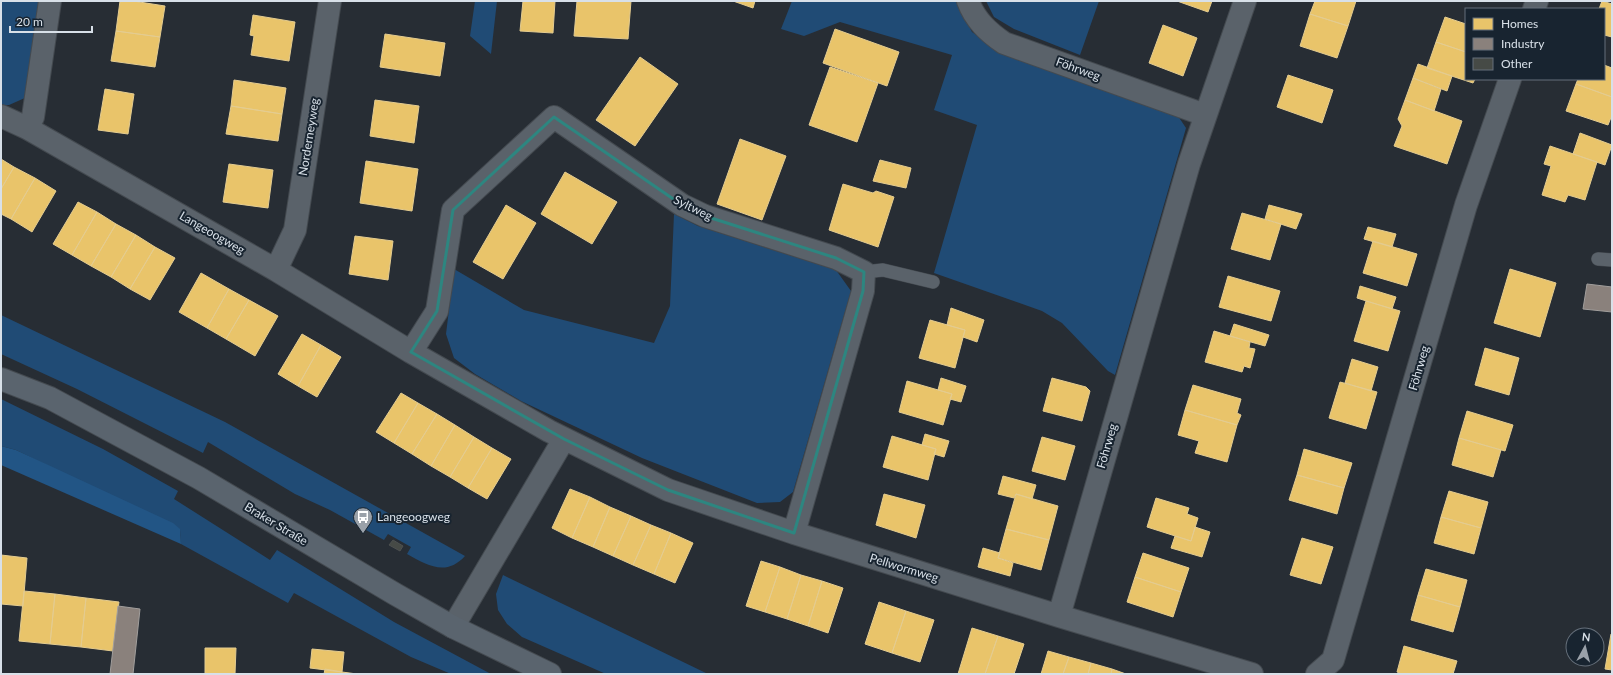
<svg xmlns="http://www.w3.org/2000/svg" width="1613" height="675" viewBox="0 0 1613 675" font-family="Lato,sans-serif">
<rect width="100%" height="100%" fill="#272d34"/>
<!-- green -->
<path fill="#204b75" d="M 1,1 L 41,1 L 27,97 L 9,105 L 1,105 Z
M 475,1 L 497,1 L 491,54 L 470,36 Z
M 792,1 L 956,1 L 972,32 L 1003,53 L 1069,78 L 1178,116 L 1186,128 L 1115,375 L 1108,371 L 1062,323 L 1042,311 L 934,273 L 977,125 L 934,110 L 952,55 L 840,22 L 804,36 L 781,29 Z
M 986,1 L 1099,1 L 1080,55 L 1014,29 L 994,17 Z
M 674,214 L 698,226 L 836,270 L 851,291 L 793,492 L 780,502 L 757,503 L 642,458 L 521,401 L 475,374 L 454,358 L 446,334 L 454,269 L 524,310 L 654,343 L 670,306 Z
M 1,315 L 225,422 L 465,556 C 446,577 427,565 407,554 L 411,547 L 388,534 L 384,540 L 330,510 L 295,494 L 208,442 L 203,453 L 77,389 L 1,354 Z
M 1,399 L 103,449 L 178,491 L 174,499 L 270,560 L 277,550 L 394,622 L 491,674 L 451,674 L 411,657 L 294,593 L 288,603 L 181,544 L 180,530 L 16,450 L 1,446 Z
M 503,575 L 708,674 L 606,674 L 522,637 L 507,624 L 498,610 L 496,594 Z"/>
<!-- forest -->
<path fill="#225585" d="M 1,446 L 16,450 L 173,523 L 180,529 L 181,544 L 1,465 Z"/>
<!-- homes -->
<path fill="#e9c46a" stroke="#e4cc90" d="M 120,1 L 133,1 L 165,6 L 160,37 L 116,31 Z
M 523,1 L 555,1 L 553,33 L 520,31 Z
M 577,1 L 631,1 L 628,39 L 574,36 Z
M 733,1 L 755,1 L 753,8 Z
M 1177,1 L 1212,1 L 1208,12 Z
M 1315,1 L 1356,1 L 1348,26 L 1310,14 Z
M 1602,1 L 1612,4 L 1612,37 L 1604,35 L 1604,9 L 1599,9 Z
M 1310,14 L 1348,26 L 1337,58 L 1300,46 Z
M 253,15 L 295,22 L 289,61 L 251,55 L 254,36 L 250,35 Z
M 1445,17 L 1466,24 L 1466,52 L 1436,42 Z
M 1163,25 L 1197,38 L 1183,76 L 1149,63 Z
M 835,29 L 899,52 L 887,86 L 823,63 Z
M 116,31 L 160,37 L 155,67 L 111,61 Z
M 385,34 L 445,43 L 440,76 L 380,67 Z
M 1436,42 L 1466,52 L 1466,79 L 1475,79 L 1473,83 L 1427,68 Z
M 640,57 L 678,84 L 635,146 L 596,120 Z
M 1418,64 L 1452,76 L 1447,91 L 1413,78 Z
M 1604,65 L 1612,68 L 1612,97 L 1576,84 L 1578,79 L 1604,79 Z
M 830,67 L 878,83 L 857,142 L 809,125 Z
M 1288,75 L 1333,90 L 1322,123 L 1277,107 Z
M 1413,78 L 1441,89 L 1434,111 L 1405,100 Z
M 234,80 L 286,88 L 282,114 L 231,106 Z
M 1576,84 L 1612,97 L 1612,115 L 1608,125 L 1566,111 Z
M 105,89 L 134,94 L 128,134 L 98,130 Z
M 375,100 L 419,106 L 414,143 L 370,136 Z
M 1405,100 L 1462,121 L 1447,164 L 1394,146 L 1402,126 L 1398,119 Z
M 231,106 L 282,114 L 278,141 L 226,134 Z
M 1580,133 L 1612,145 L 1605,165 L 1573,154 Z
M 740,139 L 786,156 L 762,220 L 717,204 Z
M 1550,146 L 1597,162 L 1585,200 L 1568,195 L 1565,202 L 1542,195 L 1551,166 L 1544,164 Z
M 1,159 L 14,167 L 1,189 Z
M 880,160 L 911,168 L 906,188 L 873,181 Z
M 366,161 L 418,169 L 412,211 L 360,203 Z
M 229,164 L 273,170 L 268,208 L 223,202 Z
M 14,167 L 35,178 L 11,219 L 1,214 L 1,189 Z
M 565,172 L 617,202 L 592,244 L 541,214 Z
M 35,178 L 56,191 L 32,232 L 11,219 Z
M 843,184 L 873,193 L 876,191 L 894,197 L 878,247 L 829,230 Z
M 78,202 L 97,212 L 72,255 L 53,244 Z
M 506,205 L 536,223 L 503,279 L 473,262 Z
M 1269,205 L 1302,214 L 1296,229 L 1265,219 Z
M 97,212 L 116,224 L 91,266 L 72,255 Z
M 1242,213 L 1281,224 L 1270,260 L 1231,249 Z
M 116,224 L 136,235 L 111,277 L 91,266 Z
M 1368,227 L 1396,234 L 1392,247 L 1364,239 Z
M 136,235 L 155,247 L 130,289 L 111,277 Z
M 355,236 L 393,241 L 388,280 L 349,274 Z
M 1373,241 L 1417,254 L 1407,286 L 1363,273 Z
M 155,247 L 175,258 L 150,300 L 130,289 Z
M 1510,269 L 1556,283 L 1540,337 L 1494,323 Z
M 201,273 L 229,289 L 207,328 L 179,312 Z
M 1228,276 L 1280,291 L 1271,321 L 1219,307 Z
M 1360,286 L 1396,297 L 1392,309 L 1357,298 Z
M 229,289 L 249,300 L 226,339 L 207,328 Z
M 249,300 L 278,316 L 255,356 L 226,339 Z
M 1366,301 L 1400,311 L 1388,351 L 1354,341 Z
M 951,308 L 984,320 L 977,342 L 963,337 L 965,330 L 947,325 Z
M 930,320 L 965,330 L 955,368 L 919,358 Z
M 1234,324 L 1269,335 L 1265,346 L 1230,336 Z
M 1214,331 L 1250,342 L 1249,348 L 1255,349 L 1250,368 L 1244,366 L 1242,372 L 1205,362 Z
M 302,334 L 321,345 L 298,386 L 278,374 Z
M 321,345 L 341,357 L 317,397 L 298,386 Z
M 1485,348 L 1519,358 L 1509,395 L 1475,385 Z
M 1352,359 L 1378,367 L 1371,391 L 1345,383 Z
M 941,378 L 966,386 L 961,402 L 950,399 L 952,394 L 938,390 Z
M 1052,378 L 1086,387 L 1090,391 L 1082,421 L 1043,411 Z
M 907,381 L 952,394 L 943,425 L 899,412 Z
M 1340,382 L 1377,392 L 1366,429 L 1329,418 Z
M 1193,385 L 1241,399 L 1237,413 L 1241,415 L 1237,425 L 1185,410 Z
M 401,393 L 418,403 L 394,443 L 376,432 Z
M 418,403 L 437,414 L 412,454 L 394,443 Z
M 1185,410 L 1237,425 L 1227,462 L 1195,453 L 1199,441 L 1178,435 Z
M 1467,411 L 1513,425 L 1505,451 L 1459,438 Z
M 437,414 L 455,425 L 431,466 L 412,454 Z
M 455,425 L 474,437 L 450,477 L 431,466 Z
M 925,434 L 949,441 L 944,457 L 934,454 L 936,449 L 922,445 Z
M 892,436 L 936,449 L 928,480 L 883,467 Z
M 474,437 L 492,448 L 468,488 L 450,477 Z
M 1042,437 L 1075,446 L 1065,480 L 1032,471 Z
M 1459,438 L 1501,450 L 1493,477 L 1452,465 Z
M 492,448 L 511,459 L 487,499 L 468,488 Z
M 1304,449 L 1352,463 L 1344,488 L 1297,475 Z
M 1297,475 L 1344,488 L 1337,514 L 1289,500 Z
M 1003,476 L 1036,485 L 1032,499 L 1016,494 L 1014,498 L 998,494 Z
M 570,489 L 590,497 L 572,538 L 552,528 Z
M 1449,491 L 1488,502 L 1481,528 L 1441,517 Z
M 884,494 L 925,505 L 916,538 L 876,525 Z
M 1016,494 L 1058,506 L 1049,540 L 1006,529 Z
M 590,497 L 610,507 L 593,547 L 572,538 Z
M 1156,498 L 1189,508 L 1187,514 L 1198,518 L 1191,541 L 1147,527 Z
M 610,507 L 631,516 L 613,556 L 593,547 Z
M 631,516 L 651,525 L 633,565 L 613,556 Z
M 1441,517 L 1481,528 L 1474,554 L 1434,543 Z
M 651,525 L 671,533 L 654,574 L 633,565 Z
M 1195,527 L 1210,532 L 1202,557 L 1171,548 L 1175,536 L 1191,541 Z
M 1006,529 L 1049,540 L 1041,570 L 998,558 Z
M 671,533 L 693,543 L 675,583 L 654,574 Z
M 1302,538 L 1333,547 L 1321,584 L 1290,575 Z
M 983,548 L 1000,553 L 998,558 L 1013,563 L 1010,576 L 978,567 Z
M 1143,553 L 1189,568 L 1181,592 L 1135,577 Z
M 1,555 L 27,558 L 23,606 L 1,604 Z
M 761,561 L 780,567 L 765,612 L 746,606 Z
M 780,567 L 801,575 L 787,619 L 765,612 Z
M 1426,569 L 1467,580 L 1460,607 L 1418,595 Z
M 801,575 L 822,581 L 808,626 L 787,619 Z
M 1135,577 L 1181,592 L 1173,617 L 1127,602 Z
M 822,581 L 843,588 L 828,633 L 808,626 Z
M 24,591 L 55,594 L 50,644 L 19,641 Z
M 55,594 L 86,598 L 81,647 L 50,644 Z
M 1418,595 L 1460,607 L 1453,632 L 1411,620 Z
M 86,598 L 119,602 L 113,651 L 81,647 Z
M 879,602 L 906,611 L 892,653 L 865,644 Z
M 906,611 L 934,620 L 920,662 L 892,653 Z
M 972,628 L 998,636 L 985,674 L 958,674 Z
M 1611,634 L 1612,634 L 1612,670 L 1605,669 Z
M 998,636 L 1024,644 L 1014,674 L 985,674 Z
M 1404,646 L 1457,661 L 1453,674 L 1402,674 L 1397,672 Z
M 205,648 L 236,648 L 235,674 L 205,674 Z
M 312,649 L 344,652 L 342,672 L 310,668 Z
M 1048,651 L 1069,657 L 1063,674 L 1041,674 Z
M 1069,657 L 1091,663 L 1088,674 L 1063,674 Z
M 1091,663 L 1112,669 L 1111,674 L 1088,674 Z
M 325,669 L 342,672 L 357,674 L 324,674 Z
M 1112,669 L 1126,674 L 1111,674 Z"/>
<!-- industry -->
<path fill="#8a817c" stroke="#a19e9c" d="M 1587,284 L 1612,287 L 1612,312 L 1583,309 Z
M 118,606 L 140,609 L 133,674 L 110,674 Z"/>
<!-- building -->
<path fill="#464a46" stroke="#4d5050" d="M 393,540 L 403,546 L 400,551 L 389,545 Z"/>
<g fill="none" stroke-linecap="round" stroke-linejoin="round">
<defs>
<path id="lane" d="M 1598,259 L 1612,260
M 864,272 L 883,270 L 933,282"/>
<path id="street" d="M 968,1 C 975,20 988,32 1004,43 L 1205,115
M 1534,9 L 1537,1
M 1,116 L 27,128 L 276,270 L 411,352 L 549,431 L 668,490 L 794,533 L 1059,616 L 1252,674
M 27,128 L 33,117 L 50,1
M 276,270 L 295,230 L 330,1
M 411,352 L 437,311 L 453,210 L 554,117 L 682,205 L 705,216 L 836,258 L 864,272 L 863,291 L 794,533
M 1059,616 L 1189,164 L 1245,1
M 453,627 L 564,439
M 1317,674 L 1333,660 L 1466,205 L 1510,79"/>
<path id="secondary" d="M 1,379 L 50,398 L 199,478 L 395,594 L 453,627 L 550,674"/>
</defs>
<!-- lane casing -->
<use href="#lane" stroke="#444a50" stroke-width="14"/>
<!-- street casing -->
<use href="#street" stroke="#444a50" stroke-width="24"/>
<!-- secondary casing -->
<use href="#secondary" stroke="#444a50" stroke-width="24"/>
<!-- lane -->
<use href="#lane" stroke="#5a626a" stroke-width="13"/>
<!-- street -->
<use href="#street" stroke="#5a626a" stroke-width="22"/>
<!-- secondary -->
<use href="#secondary" stroke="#5a646e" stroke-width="22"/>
</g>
<!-- marked area -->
<path fill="none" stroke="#2d8680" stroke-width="3" stroke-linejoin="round" d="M 554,117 L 682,205 L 705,216 L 836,258 L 864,272 L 863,291 L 794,533 L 668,490 L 564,439 L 411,352 L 437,311 L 453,210 Z"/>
<!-- icons -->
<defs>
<symbol id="bus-pin" viewBox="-11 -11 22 30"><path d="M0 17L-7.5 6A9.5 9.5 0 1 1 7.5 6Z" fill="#9aa1a9" stroke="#182430"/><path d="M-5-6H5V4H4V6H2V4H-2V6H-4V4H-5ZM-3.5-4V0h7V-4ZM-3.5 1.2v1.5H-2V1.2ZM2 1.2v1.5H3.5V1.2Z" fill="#fff"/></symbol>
</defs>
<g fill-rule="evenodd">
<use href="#bus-pin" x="352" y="506" width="22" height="30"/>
</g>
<g text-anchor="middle" stroke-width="4" stroke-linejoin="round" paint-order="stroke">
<!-- street labels -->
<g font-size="12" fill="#d8e0e8" stroke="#182430">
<text transform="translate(1078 69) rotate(20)" y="4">Föhrweg</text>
<text transform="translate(309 137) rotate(-81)" y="4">Norderneyweg</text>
<text transform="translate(693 208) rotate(26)" y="4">Syltweg</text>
<text transform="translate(212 233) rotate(30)" y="4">Langeoogweg</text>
<text transform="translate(1419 368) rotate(-74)" y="4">Föhrweg</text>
<text transform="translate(1107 446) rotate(-74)" y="4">Föhrweg</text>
<text transform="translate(276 524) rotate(31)" y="4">Braker Straße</text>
<text transform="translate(904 568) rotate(17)" y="4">Pellwormweg</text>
</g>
<!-- poi labels -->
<g font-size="12" fill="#d8e0e8" stroke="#182430" text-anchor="start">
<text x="377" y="521">Langeoogweg</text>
</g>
</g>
<!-- border -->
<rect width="1613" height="675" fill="none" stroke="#d8e0e8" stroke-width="4"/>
<!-- legend -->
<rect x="1465" y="8" width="140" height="72" fill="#182430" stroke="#656f7a"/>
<rect x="1473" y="18" width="20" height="12" fill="#e9c46a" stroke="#656f7a"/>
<text x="1501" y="28" font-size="12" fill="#d8e0e8">Homes</text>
<rect x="1473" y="38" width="20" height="12" fill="#8a817c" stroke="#656f7a"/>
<text x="1501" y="48" font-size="12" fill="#d8e0e8">Industry</text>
<rect x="1473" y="58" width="20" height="12" fill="#464a46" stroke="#656f7a"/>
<text x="1501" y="68" font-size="12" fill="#d8e0e8">Other</text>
<!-- north arrow -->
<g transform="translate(1585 647) rotate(7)"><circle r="19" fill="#182430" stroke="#656f7a"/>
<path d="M0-3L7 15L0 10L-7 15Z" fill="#9aa1a9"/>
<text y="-6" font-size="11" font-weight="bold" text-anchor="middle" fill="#d8e0e8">N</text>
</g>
<!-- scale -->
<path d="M10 26v6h82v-6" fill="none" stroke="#d8e0e8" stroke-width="2"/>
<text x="16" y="26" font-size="12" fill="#d8e0e8" stroke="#182430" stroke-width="3" paint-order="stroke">20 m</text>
</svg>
